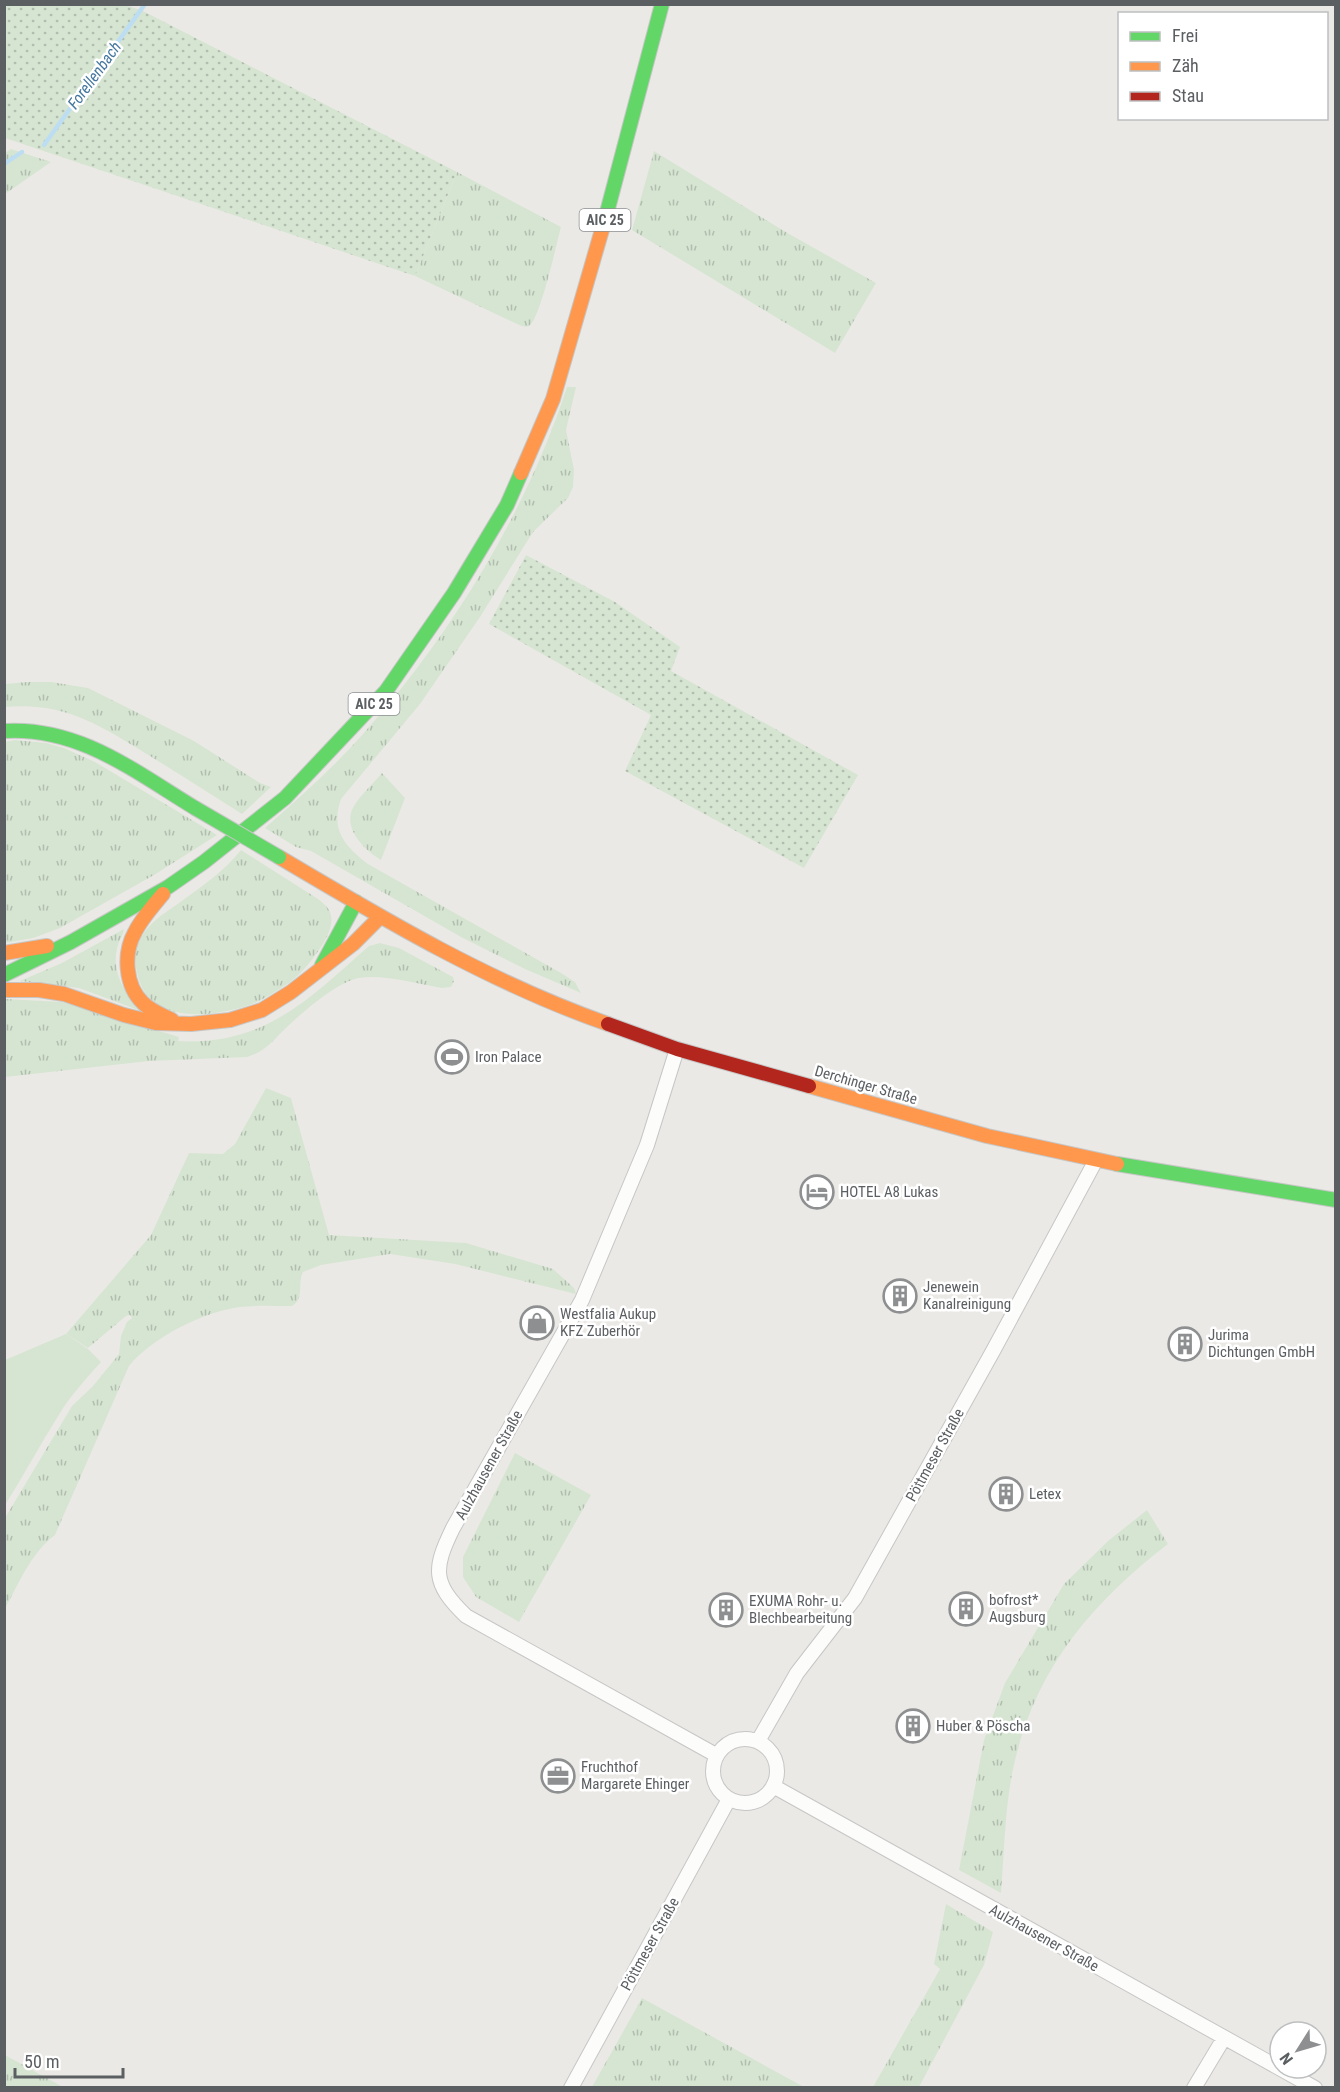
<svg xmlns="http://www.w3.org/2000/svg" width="1340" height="2092" viewBox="0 0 1340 2092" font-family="'Roboto Condensed',sans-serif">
<defs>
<pattern id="grass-tufts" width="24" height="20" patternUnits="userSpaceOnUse" patternTransform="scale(1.5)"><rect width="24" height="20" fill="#d6e5d2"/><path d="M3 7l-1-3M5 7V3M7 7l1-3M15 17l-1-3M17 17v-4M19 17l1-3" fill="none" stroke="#b1bdae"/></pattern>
<pattern id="park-dots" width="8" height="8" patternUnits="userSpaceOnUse" patternTransform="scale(1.5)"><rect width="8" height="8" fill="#d6e5d2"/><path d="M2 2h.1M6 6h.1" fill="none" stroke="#b1bdae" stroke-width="1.8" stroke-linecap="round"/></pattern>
</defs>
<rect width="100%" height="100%" fill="#ebe9e5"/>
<!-- grass -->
<path fill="url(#grass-tufts)" d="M 11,149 L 51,162 L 5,194 L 5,153 Z
M 654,151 L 784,231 L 876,283 L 835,353 L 632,230 Z
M 457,172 L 561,227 C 557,242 540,320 529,326 C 524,328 520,325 515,323 L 415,276 Z
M 567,387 L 576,387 L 566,430 L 574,470 L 573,487 L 568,498 L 533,532 L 480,617 L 420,704 L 341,799 C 330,830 345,846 368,864 L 561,973 L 575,982 L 581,993 L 525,969 L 461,937 L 311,851 L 296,847 L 265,828 C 299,798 333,768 363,734 C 451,635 526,513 567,387 Z
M 27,682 L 51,682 L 88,688 L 194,741 L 260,783 L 271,787 L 242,814 C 210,794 178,773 145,753 C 98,724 63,702 5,707 L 5,684 Z
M 15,740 L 46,743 L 64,748 L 95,762 L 217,835 L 154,875 L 60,928 L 33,938 L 5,943 L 5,742 Z
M 382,773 L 405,798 L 381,860 C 364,850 341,827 354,806 C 361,794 373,784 382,773 Z
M 241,850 L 318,899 C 323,903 328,907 330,912 C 335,925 326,940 319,950 C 309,964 298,978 284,986 C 272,994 256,1004 243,1007 C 209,1017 153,1023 139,980 C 135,967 133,953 140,940 C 149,921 167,912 183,900 C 204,885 225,870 241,850 Z
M 124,929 C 123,935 121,937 119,942 C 109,969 124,993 141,1011 L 79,988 L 20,981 L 62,963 Z
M 380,943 L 399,948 L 453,977 L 454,981 L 451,987 L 442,988 C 417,984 383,974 359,978 C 337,982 303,1012 287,1027 C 272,1041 267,1051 247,1057 L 149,1061 L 5,1077 L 5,999 L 62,1002 L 179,1037 L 178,1041 C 264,1046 309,999 369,946 Z
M 266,1088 L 291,1098 L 329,1235 L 466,1243 L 553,1269 L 574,1288 L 576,1294 L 455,1264 L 390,1254 L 321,1265 L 303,1272 C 297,1284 305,1298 292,1306 C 275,1306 257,1305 240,1307 C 203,1312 153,1337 129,1366 L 55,1535 C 31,1553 19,1583 5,1609 L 5,1518 L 72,1406 L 93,1386 L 119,1354 L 121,1336 L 127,1322 L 132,1318 L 130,1315 L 126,1316 L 88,1348 L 66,1334 L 151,1235 L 189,1153 L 223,1154 L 235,1144 Z
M 515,1453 L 591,1495 L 519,1622 L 476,1597 L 463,1577 L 463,1557 Z
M 1147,1510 L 1168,1544 C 1089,1605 1032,1673 1012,1774 C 1005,1810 1004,1856 1001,1893 L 959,1870 L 984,1740 L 1005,1683 L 1064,1584 L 1108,1541 Z
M 946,1904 L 993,1932 L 984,1965 L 919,2087 L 873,2087 L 940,1969 L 934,1964 Z
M 642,1998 L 804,2087 L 592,2087 Z
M 5,2055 L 63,2087 L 5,2087 Z"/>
<!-- park -->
<path fill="url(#park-dots)" d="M 5,4 L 122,4 L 143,11 L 457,172 L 415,276 L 5,138 Z
M 526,555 L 615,602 L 680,647 L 671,671 L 858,775 L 804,868 L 625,771 L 651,715 L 489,624 Z"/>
<!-- pitch -->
<path fill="#d6e5d2" d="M 66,1334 L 88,1349 L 101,1362 C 86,1379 71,1395 60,1413 C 41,1443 24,1475 5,1505 L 5,1360 Z"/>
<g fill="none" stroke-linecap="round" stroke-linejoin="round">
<!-- stream -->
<path stroke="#bddef2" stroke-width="4.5" d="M 44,145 L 145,4
M 4,164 L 22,152"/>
<defs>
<path id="street" d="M 677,1049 L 647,1145 L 582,1300 L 453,1528 C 433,1569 432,1583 466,1616 L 716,1755
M713 1771a32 32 0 1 1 64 0a32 32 0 1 1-64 0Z
M 758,1741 L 797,1673 L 855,1598 L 993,1351 L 1096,1160
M 773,1786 L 1315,2088
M 571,2088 L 729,1799
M 1194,2088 L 1224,2038"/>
<path id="fast" d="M 606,216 L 662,4
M 4,731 C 78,726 134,771 195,808
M 322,965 L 356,902
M 4,975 L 71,942 L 168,887 L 204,862 L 285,798 L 386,691 L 454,593 L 507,505 L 521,473
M 1117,1164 L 1336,1200"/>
<path id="slow" d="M 521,473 L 553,399 L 606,216
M 279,857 C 385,920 491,983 608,1024
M 163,894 C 153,906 142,918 135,932 C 123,953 125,986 143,1003 C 151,1011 162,1015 172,1020
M 4,953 L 47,946
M 4,990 L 39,990 L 64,994 L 124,1015 L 156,1023 L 191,1024 L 230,1020 L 262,1010 L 291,992 L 353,944 L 380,917
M 809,1086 L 987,1136 L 1117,1164"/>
<path id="jam" d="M 608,1024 L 677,1049 L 809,1086"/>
</defs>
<!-- street casing -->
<use href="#street" stroke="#c7c6c6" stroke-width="16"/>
<!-- fast casing -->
<use href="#fast" stroke="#c6c6c6" stroke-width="16"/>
<!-- slow casing -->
<use href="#slow" stroke="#c6c6c6" stroke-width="16"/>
<!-- jam casing -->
<use href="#jam" stroke="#c6c6c6" stroke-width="16"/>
<!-- street -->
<use href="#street" stroke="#fcfcfb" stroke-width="14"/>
<!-- fast -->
<use href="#fast" stroke="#63d668" stroke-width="14"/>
<!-- slow -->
<use href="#slow" stroke="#ff974d" stroke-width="14"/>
<!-- jam -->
<use href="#jam" stroke="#b3261e" stroke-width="14"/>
<defs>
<path id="fast-bridge" d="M 195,808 L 279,857"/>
</defs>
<!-- fast-bridge casing -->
<use href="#fast-bridge" stroke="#c6c6c6" stroke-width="16" stroke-linecap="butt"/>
<!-- fast-bridge -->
<use href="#fast-bridge" stroke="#63d668" stroke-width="14"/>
</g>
<!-- icons -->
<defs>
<symbol id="stadium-ring" viewBox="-11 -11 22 22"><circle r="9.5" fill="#fff" stroke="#8d8f90" stroke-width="1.5"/><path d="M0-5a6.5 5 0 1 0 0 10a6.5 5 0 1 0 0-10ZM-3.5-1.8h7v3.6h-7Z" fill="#8d8f90"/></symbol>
<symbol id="hotel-ring" viewBox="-11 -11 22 22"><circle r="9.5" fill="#fff" stroke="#8d8f90" stroke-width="1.5"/><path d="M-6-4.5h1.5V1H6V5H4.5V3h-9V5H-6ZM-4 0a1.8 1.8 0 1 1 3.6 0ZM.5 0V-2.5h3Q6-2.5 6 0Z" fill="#8d8f90"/></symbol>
<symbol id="building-ring" viewBox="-11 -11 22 22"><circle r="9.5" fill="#fff" stroke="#8d8f90" stroke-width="1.5"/><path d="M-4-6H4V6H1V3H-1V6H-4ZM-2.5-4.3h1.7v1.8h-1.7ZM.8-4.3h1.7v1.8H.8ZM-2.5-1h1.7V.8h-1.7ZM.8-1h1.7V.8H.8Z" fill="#8d8f90"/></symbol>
<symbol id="shop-ring" viewBox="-11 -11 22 22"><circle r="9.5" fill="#fff" stroke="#8d8f90" stroke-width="1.5"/><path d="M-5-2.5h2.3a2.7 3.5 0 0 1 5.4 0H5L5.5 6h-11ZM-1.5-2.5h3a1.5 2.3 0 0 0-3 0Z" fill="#8d8f90"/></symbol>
<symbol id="office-ring" viewBox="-11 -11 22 22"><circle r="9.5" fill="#fff" stroke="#8d8f90" stroke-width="1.5"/><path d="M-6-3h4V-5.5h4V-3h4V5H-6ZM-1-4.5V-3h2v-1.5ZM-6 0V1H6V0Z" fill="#8d8f90"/></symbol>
</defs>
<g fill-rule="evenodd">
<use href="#stadium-ring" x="433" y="1038" width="38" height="38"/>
<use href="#hotel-ring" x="798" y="1173" width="38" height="38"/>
<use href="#building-ring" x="881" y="1277" width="38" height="38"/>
<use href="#shop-ring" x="518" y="1304" width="38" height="38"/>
<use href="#building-ring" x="1166" y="1325" width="38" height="38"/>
<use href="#building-ring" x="987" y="1475" width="38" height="38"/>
<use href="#building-ring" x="947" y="1590" width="38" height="38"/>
<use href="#building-ring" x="707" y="1591" width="38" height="38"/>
<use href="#building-ring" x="894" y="1707" width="38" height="38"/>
<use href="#office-ring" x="539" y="1757" width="38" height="38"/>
</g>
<g text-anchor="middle" stroke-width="5" stroke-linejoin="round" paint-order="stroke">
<!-- shield labels -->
<g fill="#fff" stroke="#8c8f91" stroke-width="1.5">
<rect x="579.5" y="209" width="51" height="22" rx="4.5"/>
<rect x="348.5" y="693" width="51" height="22" rx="4.5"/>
</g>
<g font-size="14" font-weight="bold" fill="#5b5f62">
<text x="605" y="225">AIC 25</text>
<text x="374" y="709">AIC 25</text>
</g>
<!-- poi labels -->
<g font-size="15" fill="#5b5f62" stroke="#fff" text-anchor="start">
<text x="475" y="1062">Iron Palace</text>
<text x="840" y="1197">HOTEL A8 Lukas</text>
<text x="923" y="1292">Jenewein<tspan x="923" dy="17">Kanalreinigung</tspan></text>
<text x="560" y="1319">Westfalia Aukup<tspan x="560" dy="17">KFZ Zuberhör</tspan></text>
<text x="1208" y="1340">Jurima<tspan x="1208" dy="17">Dichtungen GmbH</tspan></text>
<text x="1029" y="1499">Letex</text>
<text x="989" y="1605">bofrost*<tspan x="989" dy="17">Augsburg</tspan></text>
<text x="749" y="1606">EXUMA Rohr- u.<tspan x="749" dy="17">Blechbearbeitung</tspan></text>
<text x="936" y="1731">Huber &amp; Pöscha</text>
<text x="581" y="1772">Fruchthof<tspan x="581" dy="17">Margarete Ehinger</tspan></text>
</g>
<!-- street labels -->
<g font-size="15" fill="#5b5f62" stroke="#fff">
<text transform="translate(866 1085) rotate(16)" y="5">Derchinger Straße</text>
<text transform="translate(935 1455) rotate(-61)" y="5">Pöttmeser Straße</text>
<text transform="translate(489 1465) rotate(-61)" y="5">Aulzhausener Straße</text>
<text transform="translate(1044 1938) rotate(29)" y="5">Aulzhausener Straße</text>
<text transform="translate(650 1944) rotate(-61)" y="5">Pöttmeser Straße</text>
</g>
<!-- water labels -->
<g font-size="16" font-style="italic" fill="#45779f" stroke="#fff">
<text transform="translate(94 75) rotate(-54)" y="6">Forellenbach</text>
</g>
</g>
<!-- border -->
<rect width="1340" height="2092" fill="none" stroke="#5b5f62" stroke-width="12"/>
<!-- legend -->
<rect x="1118" y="12" width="210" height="108" fill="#ffffff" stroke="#bdbfc0" stroke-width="1.5"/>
<rect x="1130" y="32" width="30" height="9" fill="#63d668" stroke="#bdbfc0" stroke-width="1.5"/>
<text x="1172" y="42" font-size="18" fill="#5b5f62">Frei</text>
<rect x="1130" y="62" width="30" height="9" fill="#ff974d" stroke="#bdbfc0" stroke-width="1.5"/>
<text x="1172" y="72" font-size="18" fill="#5b5f62">Zäh</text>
<rect x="1130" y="92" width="30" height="9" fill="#b3261e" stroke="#bdbfc0" stroke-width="1.5"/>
<text x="1172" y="102" font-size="18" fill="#5b5f62">Stau</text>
<!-- north arrow -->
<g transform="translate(1298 2050) rotate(233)"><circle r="28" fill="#ffffff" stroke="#bdbfc0" stroke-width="1.5"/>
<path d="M0-4.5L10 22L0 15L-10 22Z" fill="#8d8f90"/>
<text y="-9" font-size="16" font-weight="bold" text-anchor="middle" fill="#5b5f62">N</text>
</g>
<!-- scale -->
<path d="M15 2068v9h108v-9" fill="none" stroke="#5b5f62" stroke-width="3"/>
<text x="24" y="2068" font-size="18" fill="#5b5f62" stroke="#ffffff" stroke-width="4.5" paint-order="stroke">50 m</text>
</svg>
